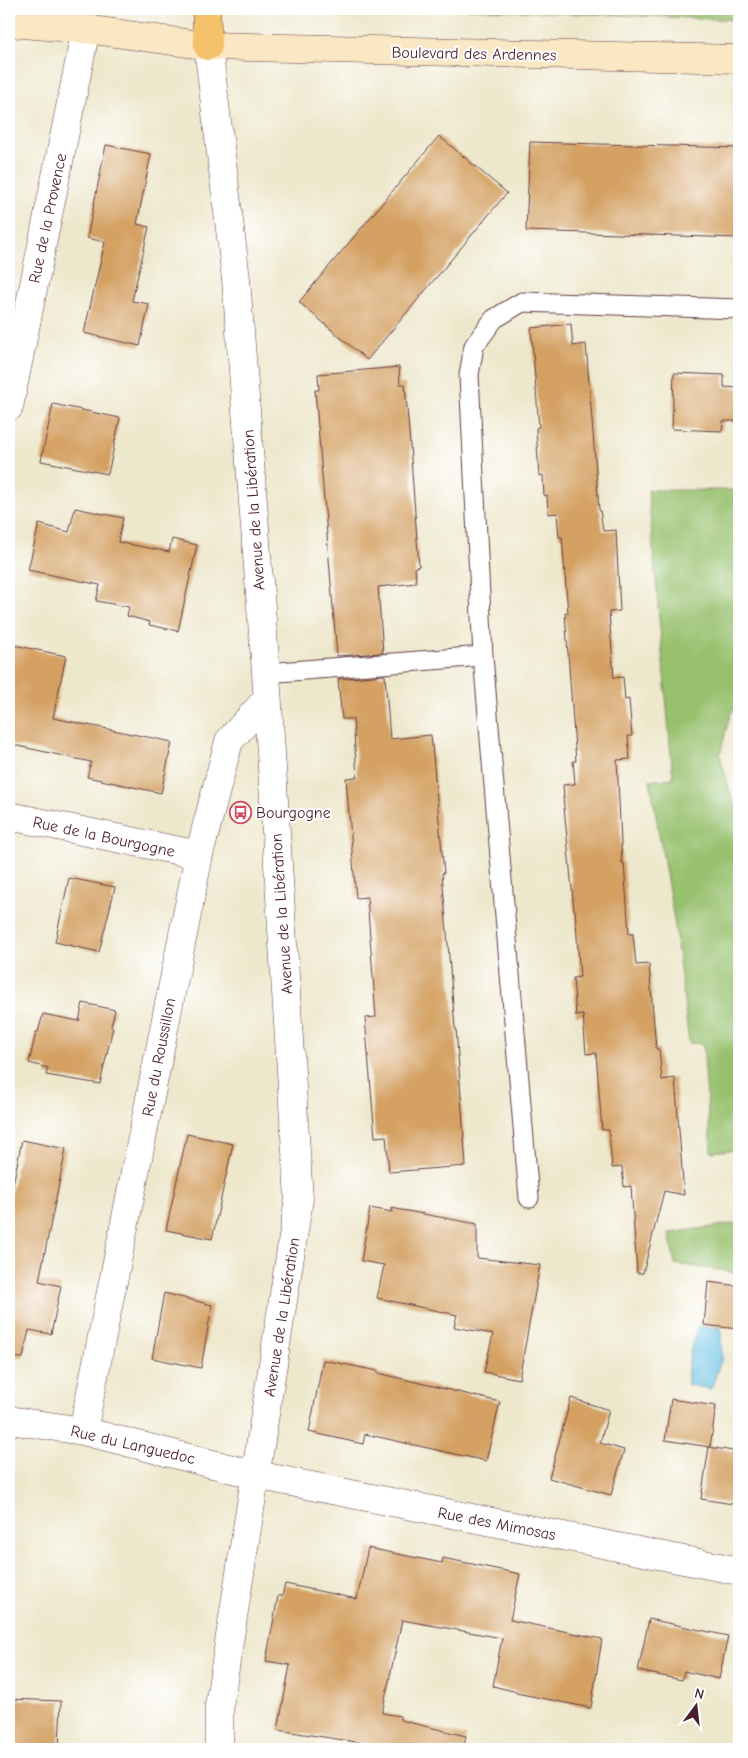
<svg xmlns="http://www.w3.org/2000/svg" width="748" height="1758" viewBox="0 0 748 1758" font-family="'Comic Neue',sans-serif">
<rect width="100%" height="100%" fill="#fff"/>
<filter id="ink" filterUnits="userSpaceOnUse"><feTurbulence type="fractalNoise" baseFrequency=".02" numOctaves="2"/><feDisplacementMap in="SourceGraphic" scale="10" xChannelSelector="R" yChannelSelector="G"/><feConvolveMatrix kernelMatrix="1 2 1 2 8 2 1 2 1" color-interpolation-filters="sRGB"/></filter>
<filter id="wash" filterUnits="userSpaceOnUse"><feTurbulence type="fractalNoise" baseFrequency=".0096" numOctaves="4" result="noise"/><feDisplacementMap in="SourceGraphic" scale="20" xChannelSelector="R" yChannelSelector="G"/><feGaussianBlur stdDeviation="1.12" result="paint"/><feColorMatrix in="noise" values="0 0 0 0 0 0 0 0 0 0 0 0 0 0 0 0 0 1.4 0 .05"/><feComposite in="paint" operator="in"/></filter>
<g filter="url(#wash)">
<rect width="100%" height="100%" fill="#ede7cb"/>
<!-- green -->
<path fill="#98c16e" stroke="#71704c" d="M 467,9 L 739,9 L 739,20 Z
M 648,490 L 739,490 L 739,702 L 730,715 L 720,755 L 730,792 L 739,816 L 739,1193 L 734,1150 L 711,1152 L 703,1044 L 689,1043 L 674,920 L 650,781 L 673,778 Z
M 739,1223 L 739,1273 L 675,1264 L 669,1233 Z"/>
<!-- water -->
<path fill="#64c0e2" stroke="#577086" d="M 698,1326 L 721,1328 L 722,1358 L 711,1389 L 688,1385 C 687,1362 690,1347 698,1326 Z"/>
<g id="blocks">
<!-- building -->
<path fill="#d4a164" d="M 439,136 L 507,193 L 367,360 L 299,302 Z
M 530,142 L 739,148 L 739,238 L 526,231 Z
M 106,145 L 151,154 L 137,224 L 149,227 L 132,301 L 149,304 L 140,346 L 84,333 L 105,242 L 87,238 Z
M 571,324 L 573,346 L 586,344 L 599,510 L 600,510 L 603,531 L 616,530 L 620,611 L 609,612 L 614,678 L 623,677 L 625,700 L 629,699 L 632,736 L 628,736 L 630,759 L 617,760 L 622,863 L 624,863 L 629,934 L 633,934 L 636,965 L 649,964 L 656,1049 L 659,1049 L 662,1080 L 675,1078 L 684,1195 L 664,1191 L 643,1273 L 637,1273 L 631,1186 L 624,1187 L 622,1167 L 612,1168 L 609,1130 L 602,1130 L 596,1053 L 586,1054 L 583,1015 L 576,1016 L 573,978 L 580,977 L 575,910 L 574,910 L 563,797 L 564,797 L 563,785 L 575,784 L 573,761 L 576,761 L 565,613 L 568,613 L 562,537 L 559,537 L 557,513 L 548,514 L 547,495 L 544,496 L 543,475 L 539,476 L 536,428 L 539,427 L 531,328 Z
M 399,367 L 400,384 L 405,384 L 409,432 L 419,566 L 415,567 L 416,583 L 378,587 L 383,653 L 337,656 L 315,390 L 319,390 L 318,374 Z
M 674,373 L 724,375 L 724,387 L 739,388 L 739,421 L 723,421 L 722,431 L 672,429 Z
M 53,404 L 120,418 L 108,474 L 41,461 Z
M 75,508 L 123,518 L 118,542 L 169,552 L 172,539 L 197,545 L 178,631 L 149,625 L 150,622 L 127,616 L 129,607 L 96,601 L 100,585 L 28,570 L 39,524 L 69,532 Z
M 9,644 L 66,656 L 53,718 L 172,742 L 161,793 L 87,777 L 91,762 L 9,744 Z
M 385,675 L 390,739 L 431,735 L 444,873 L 442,873 L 455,1028 L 456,1028 L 466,1166 L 389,1172 L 386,1136 L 375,1137 L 365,1018 L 376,1017 L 367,897 L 356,898 L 346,778 L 357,777 L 353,719 L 342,719 L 338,679 Z
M 69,878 L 115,887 L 99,952 L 55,942 Z
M 83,1003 L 115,1010 L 111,1026 L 113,1027 L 100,1084 L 46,1075 L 48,1068 L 29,1063 L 36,1032 L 38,1032 L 43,1014 L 79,1021 Z
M 187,1134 L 233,1144 L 212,1239 L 166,1230 Z
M 22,1140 L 66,1149 L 39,1281 L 61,1286 L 51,1334 L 29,1330 L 23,1358 L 9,1357 L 9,1204 Z
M 370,1208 L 392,1212 L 391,1208 L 477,1224 L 477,1258 L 540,1265 L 519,1379 L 484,1372 L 493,1334 L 454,1327 L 457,1315 L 377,1298 L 384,1265 L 361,1261 Z
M 708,1282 L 739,1286 L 738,1329 L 704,1325 Z
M 164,1293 L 212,1305 L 201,1368 L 152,1358 Z
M 323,1360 L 378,1371 L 378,1373 L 500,1402 L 486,1461 L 365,1434 L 363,1444 L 309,1432 Z
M 571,1398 L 609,1410 L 600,1443 L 624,1450 L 611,1495 L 549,1478 Z
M 671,1399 L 716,1406 L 710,1447 L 665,1440 Z
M 709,1447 L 739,1452 L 739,1505 L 701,1499 Z
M 368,1548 L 442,1563 L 443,1558 L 520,1574 L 510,1620 L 602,1639 L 591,1708 L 516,1693 L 517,1692 L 493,1686 L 502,1638 L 402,1620 L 382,1713 L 400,1716 L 400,1720 L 466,1736 L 463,1749 L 402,1749 L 278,1730 L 290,1665 L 266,1661 L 278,1596 L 282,1596 L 285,1584 L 357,1599 Z
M 649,1619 L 728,1636 L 719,1679 L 684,1671 L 682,1680 L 638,1671 Z
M 9,1699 L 61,1701 L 59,1749 L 9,1749 Z"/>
</g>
</g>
<g filter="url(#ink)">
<use href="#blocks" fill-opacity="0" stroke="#623d43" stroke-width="1"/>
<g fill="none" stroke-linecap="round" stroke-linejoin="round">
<defs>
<path id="service" d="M 483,656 L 529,1198
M 266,673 L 483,656 L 469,375 L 474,346 L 494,319 L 522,302 L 739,309"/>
<path id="minor" d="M 208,46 L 236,279 L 266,673 L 299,1199 L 219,1706 L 219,1749
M 9,407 L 86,29
M 9,816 L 199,855
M 9,1420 L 83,1431 L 256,1475 L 739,1571
M 83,1431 L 199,855 L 229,741 L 267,699"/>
<path id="secondary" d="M 9,23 L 86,29 L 208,46 L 739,59"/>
<path id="primary" d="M 206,9 L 208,46"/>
</defs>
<!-- service casing -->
<use href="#service" stroke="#623d43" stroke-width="21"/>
<!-- minor casing -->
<use href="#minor" stroke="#623d43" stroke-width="29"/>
<!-- secondary casing -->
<use href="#secondary" stroke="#623d43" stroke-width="29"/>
<!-- primary casing -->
<use href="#primary" stroke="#623d43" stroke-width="29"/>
<!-- service -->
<use href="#service" stroke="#fff" stroke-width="19"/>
<!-- minor -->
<use href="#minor" stroke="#fff" stroke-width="28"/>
<!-- secondary -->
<use href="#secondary" stroke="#fae7c3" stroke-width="28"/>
<!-- primary -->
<use href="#primary" stroke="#f3c26a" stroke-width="28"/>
</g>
</g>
<!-- icons -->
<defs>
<symbol id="bus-ring" viewBox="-11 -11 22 22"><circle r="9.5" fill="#fff" stroke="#d1495b" stroke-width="1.5"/><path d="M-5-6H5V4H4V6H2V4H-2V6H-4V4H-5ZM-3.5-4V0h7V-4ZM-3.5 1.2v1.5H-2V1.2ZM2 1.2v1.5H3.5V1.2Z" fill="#d1495b"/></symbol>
</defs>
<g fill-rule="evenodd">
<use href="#bus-ring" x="228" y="800" width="25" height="25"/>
</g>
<g text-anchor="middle" stroke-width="4" stroke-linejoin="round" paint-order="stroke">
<!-- street labels -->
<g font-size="16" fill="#4a1f2b" stroke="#fff">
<text transform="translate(474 53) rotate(1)" y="6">Boulevard des Ardennes</text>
<text transform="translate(47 218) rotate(-78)" y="6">Rue de la Provence</text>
<text transform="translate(253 510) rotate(-94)" y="6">Avenue de la Libération</text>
<text transform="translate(104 836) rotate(12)" y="6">Rue de la Bourgogne</text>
<text transform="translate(281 914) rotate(-94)" y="6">Avenue de la Libération</text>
<text transform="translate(158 1057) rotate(-79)" y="6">Rue du Roussillon</text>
<text transform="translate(281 1317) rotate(-81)" y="6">Avenue de la Libération</text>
<text transform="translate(133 1444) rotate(13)" y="6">Rue du Languedoc</text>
<text transform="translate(497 1523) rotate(11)" y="6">Rue des Mimosas</text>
</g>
<!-- poi labels -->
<g font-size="16" fill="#4a1f2b" stroke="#fff" text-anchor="start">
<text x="256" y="818">Bourgogne</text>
</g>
</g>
<!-- margin -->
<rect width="748" height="1758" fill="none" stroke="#fff" stroke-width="30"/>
<!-- north arrow -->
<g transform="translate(696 1706) rotate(15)" stroke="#ffffff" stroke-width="4" paint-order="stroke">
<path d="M0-4L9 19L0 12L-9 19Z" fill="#4a1f2b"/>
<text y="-8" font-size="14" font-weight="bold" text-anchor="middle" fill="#4a1f2b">N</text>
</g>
</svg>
